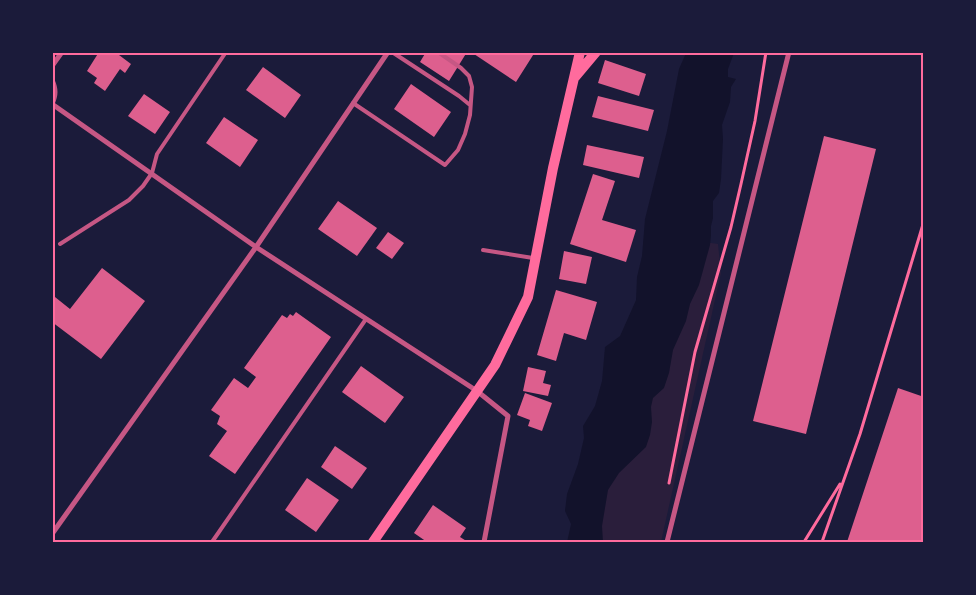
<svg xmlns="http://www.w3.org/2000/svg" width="976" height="595" viewBox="0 0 976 595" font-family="Barlow,sans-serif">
<rect width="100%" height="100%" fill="#1b1b3a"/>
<!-- green -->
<path fill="#2a1e3b" d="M 704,242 L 718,244 L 721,273 L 661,542 L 597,542 L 603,491 L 648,401 Z"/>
<!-- water -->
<path fill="#12122b" d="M 686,53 L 734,53 L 728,69 L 728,77 L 736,79 L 731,87 L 730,102 L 722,125 L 723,139 L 721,179 L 719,193 L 713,201 L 713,218 L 711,226 L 711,235 L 710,245 L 699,285 L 690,304 L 686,321 L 673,350 L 669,373 L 664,388 L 653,398 L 651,407 L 652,422 L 650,435 L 646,447 L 619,473 L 608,490 L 602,526 L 603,542 L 567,542 L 571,524 L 565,511 L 567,494 L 578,464 L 584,438 L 583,426 L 595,406 L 602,381 L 605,347 L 620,336 L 636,300 L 637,277 L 642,256 L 645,219 L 667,131 L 679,69 Z"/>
<!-- building -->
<path fill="#dd5f8e" d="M 99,52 L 115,52 L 131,64 L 125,73 L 120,69 L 105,91 L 94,83 L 97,78 L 87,71 Z
M 426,52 L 467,52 L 449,81 L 420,62 Z
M 471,52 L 535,52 L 516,82 Z
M 605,60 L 646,74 L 639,96 L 598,83 Z
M 263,67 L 301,95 L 285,118 L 246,90 Z
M 411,84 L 451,112 L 434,137 L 394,109 Z
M 144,94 L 170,112 L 155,134 L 128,116 Z
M 598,96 L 654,110 L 648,131 L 592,117 Z
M 224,117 L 258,140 L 240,167 L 206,143 Z
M 824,136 L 876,149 L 806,434 L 753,421 Z
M 587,145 L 644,157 L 639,178 L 583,165 Z
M 593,174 L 615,181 L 602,220 L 636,230 L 626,262 L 570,244 Z
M 338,201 L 377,228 L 357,256 L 318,229 Z
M 388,232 L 404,243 L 392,259 L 376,248 Z
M 564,251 L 592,257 L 586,284 L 559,279 Z
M 102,268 L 145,301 L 101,359 L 52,322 L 52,301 L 55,297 L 70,309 Z
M 556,290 L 597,302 L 586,340 L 564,333 L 556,361 L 537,355 Z
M 296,312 L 331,337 L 235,474 L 209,456 L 227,431 L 217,424 L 220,416 L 211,410 L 234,378 L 248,388 L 256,377 L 244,368 L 282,315 L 287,318 L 290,314 L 293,316 Z
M 361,366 L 404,397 L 385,423 L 342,392 Z
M 528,367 L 546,371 L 543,383 L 551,385 L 548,396 L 523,391 Z
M 898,388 L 924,397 L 924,540 L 923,542 L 847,542 Z
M 525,393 L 552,403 L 542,431 L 528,426 L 530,420 L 517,415 Z
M 335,446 L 367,468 L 352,489 L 321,467 Z
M 307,478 L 339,500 L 316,532 L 285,510 Z
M 433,505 L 466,528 L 460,537 L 468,542 L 427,542 L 414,533 Z"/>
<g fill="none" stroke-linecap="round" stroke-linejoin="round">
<!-- path -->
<path stroke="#ff6b9d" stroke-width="3" d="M 669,483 L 695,352 L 731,227 L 741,184 L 755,121 L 766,52
M 804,542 L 840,484
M 822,542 L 860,434 L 924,221"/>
<!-- service -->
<path stroke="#c65784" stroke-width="4" d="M 392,52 L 459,96 L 470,105
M 353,103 L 445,165 L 458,150 L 465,134 L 470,115 L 472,87 L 469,76 L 461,68 L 438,52
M 60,244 L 129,200 L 143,186 L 152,173 L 157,154 L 226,52
M 483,250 L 533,258
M 212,542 L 366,319"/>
<!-- minor -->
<path stroke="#c65784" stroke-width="5" d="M 52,66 L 62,52
M 52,80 C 56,89 56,95 52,104
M 52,104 L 256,247 L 477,391 L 508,416 L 484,542
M 52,534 L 256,247 L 388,52
M 667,542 L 789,52"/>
<!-- secondary -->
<path stroke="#ff6b9d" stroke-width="10" d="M 575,77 L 596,52
M 373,542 L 495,365 L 528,297 L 553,168 L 580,52"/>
</g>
<!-- border -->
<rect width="976" height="595" fill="none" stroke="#1b1b3a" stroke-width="108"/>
<rect x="54" y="54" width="868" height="487" fill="none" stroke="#ff6b9d" stroke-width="2"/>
</svg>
